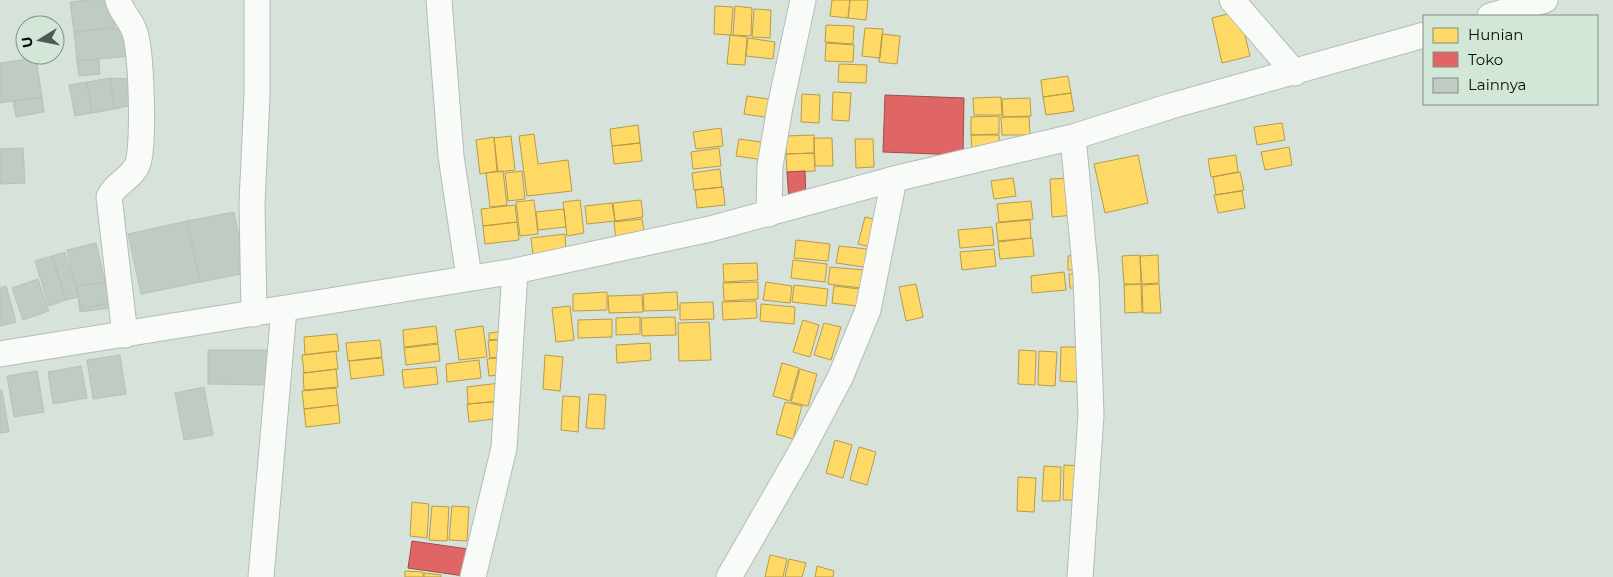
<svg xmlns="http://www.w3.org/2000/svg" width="1613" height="577" viewBox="0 0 1613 577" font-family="Montserrat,sans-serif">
<rect width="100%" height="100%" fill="#d7e2da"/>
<!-- homes -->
<path fill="#ffd966" stroke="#b59c4a" d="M 832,0 L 850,0 L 848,18 L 830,16 Z
M 850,0 L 868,0 L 866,20 L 848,18 Z
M 715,6 L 733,7 L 731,35 L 714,34 Z
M 735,6 L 752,8 L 751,36 L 733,35 Z
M 754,9 L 771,10 L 770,38 L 752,37 Z
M 1239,11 L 1250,56 L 1222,63 L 1212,18 Z
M 826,25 L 854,26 L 853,44 L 825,42 Z
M 865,28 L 883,29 L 880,58 L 862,56 Z
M 882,34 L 900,36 L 897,64 L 879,62 Z
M 730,35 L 747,37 L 745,65 L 727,64 Z
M 748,38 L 775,42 L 773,59 L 746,56 Z
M 826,43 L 854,45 L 853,62 L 825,61 Z
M 839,64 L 867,65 L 866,83 L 838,82 Z
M 1068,76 L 1071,93 L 1043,97 L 1041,80 Z
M 833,92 L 851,93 L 849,121 L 832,120 Z
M 1071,93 L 1074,111 L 1046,115 L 1043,97 Z
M 802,94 L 820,95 L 819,123 L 801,122 Z
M 747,96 L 775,100 L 772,118 L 744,114 Z
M 1001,97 L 1002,115 L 974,115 L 973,98 Z
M 1030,98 L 1031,116 L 1003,117 L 1002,99 Z
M 999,116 L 999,134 L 971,135 L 971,117 Z
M 1001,117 L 1029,117 L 1030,135 L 1002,135 Z
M 1282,123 L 1285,140 L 1257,145 L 1254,127 Z
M 638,125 L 640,143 L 612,146 L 610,129 Z
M 721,128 L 723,146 L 696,149 L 693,132 Z
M 534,134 L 538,164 L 568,160 L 572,191 L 527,196 L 519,136 Z
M 814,135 L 814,153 L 786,154 L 786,136 Z
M 971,135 L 999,135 L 1000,152 L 972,152 Z
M 511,136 L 515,170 L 498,172 L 494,138 Z
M 494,137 L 497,171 L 480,174 L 476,140 Z
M 814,138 L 832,138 L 833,166 L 815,166 Z
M 739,139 L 767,143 L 764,160 L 736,156 Z
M 855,139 L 873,139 L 874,167 L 856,168 Z
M 640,143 L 642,161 L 614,164 L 612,146 Z
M 1289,147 L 1292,165 L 1265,170 L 1261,152 Z
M 719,148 L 721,166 L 693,169 L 691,152 Z
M 814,153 L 815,171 L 787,172 L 786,154 Z
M 1138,155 L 1148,203 L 1105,213 L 1094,164 Z
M 1236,155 L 1238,172 L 1211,177 L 1208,159 Z
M 720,169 L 722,187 L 694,190 L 692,173 Z
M 503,171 L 507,205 L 490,207 L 486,173 Z
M 522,171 L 525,199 L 508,201 L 505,173 Z
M 1240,172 L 1244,190 L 1216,195 L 1213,177 Z
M 1013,178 L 1016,196 L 994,199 L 991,181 Z
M 1072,178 L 1074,215 L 1052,217 L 1050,179 Z
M 723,187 L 725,205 L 697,208 L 695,190 Z
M 1242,191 L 1245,208 L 1218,213 L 1214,195 Z
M 534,200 L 538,234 L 520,236 L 516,202 Z
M 580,200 L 584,233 L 567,236 L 563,202 Z
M 641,200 L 643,217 L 615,221 L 613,203 Z
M 1031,201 L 1033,219 L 999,222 L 997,204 Z
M 612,203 L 615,221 L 587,224 L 585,206 Z
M 515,205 L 517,222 L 483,226 L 481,209 Z
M 564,209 L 566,227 L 538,230 L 536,212 Z
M 865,217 L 882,221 L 876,248 L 858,244 Z
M 642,219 L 645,236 L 616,240 L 614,222 Z
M 1030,220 L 1031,238 L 998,241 L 996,223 Z
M 517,222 L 519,240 L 485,244 L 483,226 Z
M 992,227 L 994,245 L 960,248 L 958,230 Z
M 565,234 L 566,252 L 533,255 L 531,238 Z
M 1032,238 L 1034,256 L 1000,259 L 998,242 Z
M 796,240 L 830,244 L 828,261 L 794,258 Z
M 839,246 L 867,249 L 864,267 L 836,263 Z
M 994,249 L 996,266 L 962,270 L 960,252 Z
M 1080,255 L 1080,270 L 1068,270 L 1068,256 Z
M 1140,255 L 1141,284 L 1124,284 L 1122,256 Z
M 1158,255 L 1159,283 L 1142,284 L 1140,256 Z
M 793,260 L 827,264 L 825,282 L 791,278 Z
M 757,263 L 758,280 L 724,282 L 723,264 Z
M 830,267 L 864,270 L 861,288 L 828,284 Z
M 1064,272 L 1066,290 L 1032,293 L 1031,276 Z
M 1069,274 L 1081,274 L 1082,288 L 1070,288 Z
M 758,282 L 758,299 L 724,301 L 723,283 Z
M 766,282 L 792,286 L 790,303 L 763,300 Z
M 916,284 L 923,317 L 906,321 L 899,287 Z
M 1141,284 L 1142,312 L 1125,313 L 1124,285 Z
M 1159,284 L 1161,313 L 1143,313 L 1142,285 Z
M 794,285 L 828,289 L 826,306 L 792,302 Z
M 834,286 L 868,290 L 866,307 L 832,303 Z
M 607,292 L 607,310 L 573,311 L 573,294 Z
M 677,292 L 678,310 L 644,311 L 643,294 Z
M 642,295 L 643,312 L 609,313 L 608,296 Z
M 756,301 L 757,318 L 723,320 L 722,302 Z
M 713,302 L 714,319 L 680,320 L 680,303 Z
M 761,304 L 795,307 L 794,324 L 760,321 Z
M 570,306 L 574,340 L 556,342 L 552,308 Z
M 640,317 L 640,334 L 616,335 L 616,318 Z
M 675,317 L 676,335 L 642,336 L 641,318 Z
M 612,319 L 612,337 L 578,338 L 578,320 Z
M 803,320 L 819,325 L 810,357 L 793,352 Z
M 709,322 L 711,360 L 679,361 L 678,323 Z
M 824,323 L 841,327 L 831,360 L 814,355 Z
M 436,326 L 438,343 L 404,347 L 403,330 Z
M 483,326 L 487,357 L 459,360 L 455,330 Z
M 507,331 L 508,338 L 489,340 L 489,333 Z
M 337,334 L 339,351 L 305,355 L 304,337 Z
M 507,339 L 508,356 L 490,358 L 488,341 Z
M 380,340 L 382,357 L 348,361 L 346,343 Z
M 650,343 L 651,360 L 617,363 L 616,345 Z
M 438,344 L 440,361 L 406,365 L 404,348 Z
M 1061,347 L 1079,347 L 1078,382 L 1060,381 Z
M 1019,350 L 1036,351 L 1035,385 L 1018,384 Z
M 336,351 L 338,369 L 304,373 L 302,355 Z
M 1039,351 L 1057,352 L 1055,386 L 1038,385 Z
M 545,355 L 563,357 L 560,391 L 543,389 Z
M 506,357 L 508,374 L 489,376 L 487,359 Z
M 382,358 L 384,375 L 351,379 L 349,361 Z
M 479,360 L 481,378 L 447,382 L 446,364 Z
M 782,363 L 799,368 L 790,401 L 773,396 Z
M 436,367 L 438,384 L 404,388 L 402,370 Z
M 336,369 L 338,387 L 304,390 L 303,373 Z
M 800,369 L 817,374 L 808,406 L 791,402 Z
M 500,383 L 502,401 L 468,404 L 467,387 Z
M 336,388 L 338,405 L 304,409 L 302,391 Z
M 589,394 L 606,395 L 604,429 L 586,428 Z
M 563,396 L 580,397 L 578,432 L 561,430 Z
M 501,401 L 503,418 L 469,422 L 467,404 Z
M 785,402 L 802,406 L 793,439 L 776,434 Z
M 338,405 L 340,423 L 306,427 L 304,409 Z
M 835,440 L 852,445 L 843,478 L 826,473 Z
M 859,447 L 876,452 L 867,485 L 850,480 Z
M 1064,465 L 1082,466 L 1080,500 L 1063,500 Z
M 1044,466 L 1061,467 L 1060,501 L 1042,501 Z
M 1018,477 L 1036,478 L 1034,512 L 1017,511 Z
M 412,502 L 429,504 L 427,538 L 410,536 Z
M 432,506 L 449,507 L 447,541 L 429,540 Z
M 452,506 L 469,507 L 467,541 L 449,540 Z
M 770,555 L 787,559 L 783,577 L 765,577 Z
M 789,559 L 806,563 L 802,577 L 785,577 Z
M 817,566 L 834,571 L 833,577 L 815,577 Z
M 405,571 L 423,572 L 423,577 L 405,577 Z
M 424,573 L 441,575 L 441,577 L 424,577 Z"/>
<!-- shops -->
<path fill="#e06666" stroke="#9f4c4a" d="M 885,95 L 964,98 L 963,155 L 883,152 Z
M 805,171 L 806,200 L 789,201 L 787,172 Z
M 412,541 L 468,549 L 464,576 L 408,568 Z"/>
<!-- building -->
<path fill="#c0cbc3" stroke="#b8c1bb" d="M 88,0 L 111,0 L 115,27 L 74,32 L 70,2 Z
M 128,27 L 131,56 L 77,61 L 74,32 Z
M 36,58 L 42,97 L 0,103 L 0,63 Z
M 99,59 L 100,74 L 79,76 L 77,61 Z
M 110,78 L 130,79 L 136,104 L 115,109 Z
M 110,78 L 115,109 L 92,113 L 87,82 Z
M 87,82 L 92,113 L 75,116 L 69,85 Z
M 42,97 L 44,112 L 16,117 L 13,101 Z
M 23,148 L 25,183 L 0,184 L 0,149 Z
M 234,212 L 246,273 L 200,282 L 187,221 Z
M 187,221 L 200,282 L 141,294 L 128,234 Z
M 96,243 L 110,302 L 81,309 L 67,250 Z
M 65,252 L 79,297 L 66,300 L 52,256 Z
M 52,256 L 66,300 L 49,306 L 35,261 Z
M 38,279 L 49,311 L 23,320 L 12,288 Z
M 113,281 L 117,307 L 80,312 L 77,286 Z
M 6,286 L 16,322 L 0,326 L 0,288 Z
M 208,350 L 268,350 L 268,385 L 208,384 Z
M 120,355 L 126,394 L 93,399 L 87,360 Z
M 81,366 L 87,398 L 53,404 L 48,372 Z
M 37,371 L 44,412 L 14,417 L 7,376 Z
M 204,387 L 213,435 L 184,440 L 175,393 Z
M 0,390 L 2,390 L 9,432 L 0,433 Z"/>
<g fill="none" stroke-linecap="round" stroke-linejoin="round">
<defs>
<path id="minor" d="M 118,0 C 121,12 130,19 134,30 C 142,48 144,145 138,163 C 133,178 115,183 109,197 L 125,335
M 439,0 L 451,156 L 469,277
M 1232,0 L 1295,73
M 1490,16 L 1545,0
M 1073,137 L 1086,277 L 1091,415 L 1080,577
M 769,214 L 770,166 L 780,107 L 803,0
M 254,314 L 252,203 L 257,95 L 257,0
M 0,354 L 515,271 L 710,229 L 894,179 L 1073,137 L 1171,106 L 1424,35
M 261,577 L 284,309
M 473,577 L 504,448 L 515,271
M 729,577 L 798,457 L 840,378 L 868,310 L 894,179"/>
</defs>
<!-- minor casing -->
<use href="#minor" stroke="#b3bdb6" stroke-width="27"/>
<!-- minor -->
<use href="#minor" stroke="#f9fbf9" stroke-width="25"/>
</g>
<!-- legend -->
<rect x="1423" y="15" width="175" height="90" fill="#d2e7d7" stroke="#819085"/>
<rect x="1433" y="28" width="25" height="15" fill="#ffd966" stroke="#819085"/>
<text x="1468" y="40" font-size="15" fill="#070e09">Hunian</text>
<rect x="1433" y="52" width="25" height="15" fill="#e06666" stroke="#819085"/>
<text x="1468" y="65" font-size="15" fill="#070e09">Toko</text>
<rect x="1433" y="78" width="25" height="15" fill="#c0cbc3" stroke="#819085"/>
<text x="1468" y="90" font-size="15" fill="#070e09">Lainnya</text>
<!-- north arrow -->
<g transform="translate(40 40) rotate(260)"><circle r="24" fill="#d2e7d7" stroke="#819085"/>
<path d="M0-4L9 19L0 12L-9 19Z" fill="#505852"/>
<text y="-8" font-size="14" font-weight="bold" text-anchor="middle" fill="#070e09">U</text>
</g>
</svg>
